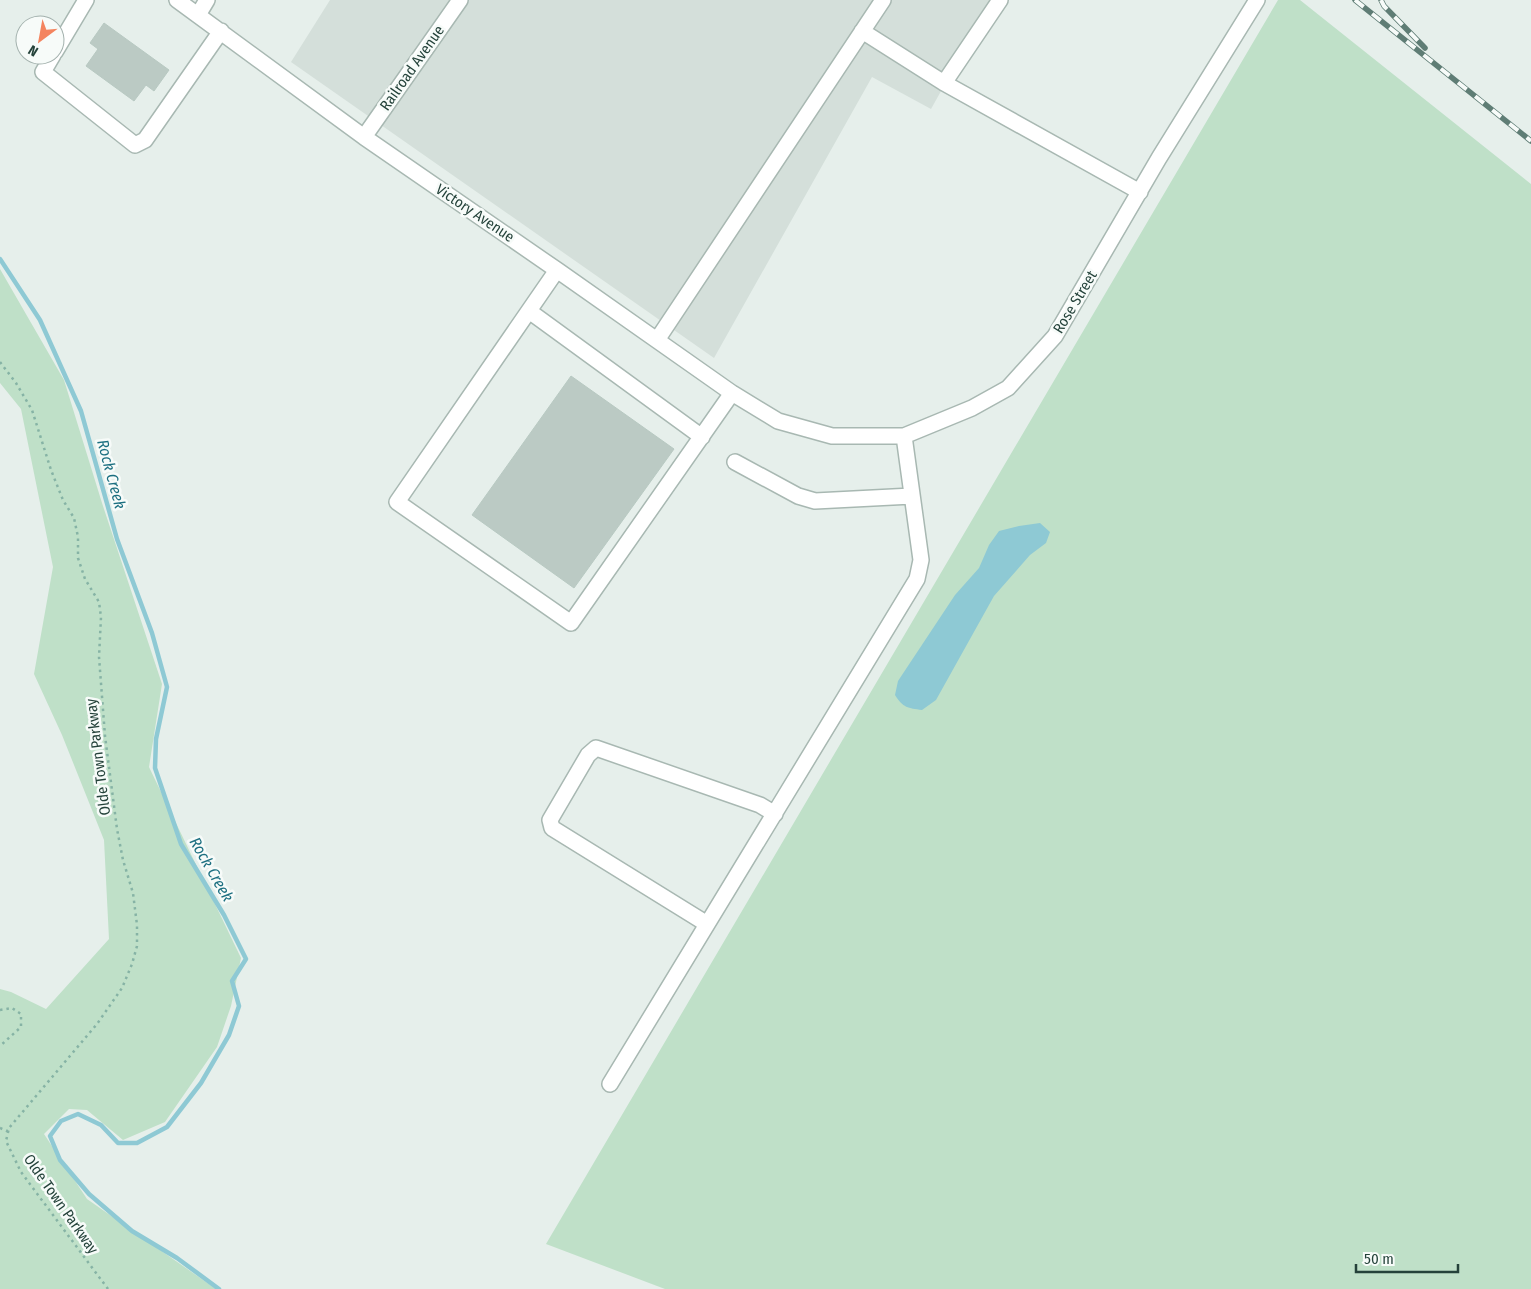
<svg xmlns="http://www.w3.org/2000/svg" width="1531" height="1289" viewBox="0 0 1531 1289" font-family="'Fira Sans Condensed',sans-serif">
<rect width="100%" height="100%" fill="#e6efeb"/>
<!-- built -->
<path fill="#d4dfda" d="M 330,0 L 992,0 L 931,109 L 872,77 L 714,358 L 291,62 Z"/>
<!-- green -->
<path fill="#bfe0c8" d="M 1278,0 L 1300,0 L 1531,184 L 1531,1289 L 665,1289 L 546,1244 Z
M 0,269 L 64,380 L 102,503 L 162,684 L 149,767 L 241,958 L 231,1006 L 217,1047 L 165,1122 L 123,1140 L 87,1110 L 69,1109 L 44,1134 L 87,1199 L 216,1289 L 0,1289 L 0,989 L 11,992 L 46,1009 L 109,939 L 104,840 L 62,735 L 34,674 L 53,567 L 21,409 L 0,383 Z"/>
<!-- water -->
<path fill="#8ec9d4" d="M 1040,523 L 1050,532 L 1046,543 L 1030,555 L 994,596 L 936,700 L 922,710 C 908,708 903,708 895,695 L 898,681 L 955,595 L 979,568 L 989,545 L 999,531 L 1019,526 Z"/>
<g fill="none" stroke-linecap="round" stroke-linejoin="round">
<!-- stream -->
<path stroke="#8ec9d4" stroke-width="4.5" d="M 0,259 L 40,320 L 81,411 L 117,539 L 152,633 L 167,687 L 156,739 L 155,768 L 181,844 L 224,915 L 246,959 L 232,981 L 239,1006 L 229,1035 L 201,1083 L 167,1127 L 137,1143 L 118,1143 L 101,1125 L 78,1114 L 61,1121 L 50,1136 L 60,1160 L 89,1194 L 132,1231 L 177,1258 L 219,1289"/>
</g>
<!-- building -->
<path fill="#bbcac4" stroke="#b8c9c2" d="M 104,23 L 169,70 L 154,91 L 146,85 L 134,101 L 86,66 L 98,49 L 90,43 Z
M 571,376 L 674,449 L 574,588 L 472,515 Z"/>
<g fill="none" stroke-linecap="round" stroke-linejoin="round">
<defs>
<path id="minor" d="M 177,0 L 364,137 L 557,270 L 732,393 L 778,421 L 832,436 L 904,436 L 972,408 L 1008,388 L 1055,336 L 1159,158 L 1257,0
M 1000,0 L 944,83 L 1140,192
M 198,15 L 207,0
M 862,31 L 944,83
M 55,52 L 86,0
M 53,55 L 43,72 L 135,145 L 145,140 L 221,31
M 364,137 L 460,0
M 557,270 L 397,502 L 571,623 L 732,393
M 529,311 L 702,437
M 657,340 L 883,0
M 735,462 L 798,496 L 815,501 L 912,496
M 707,924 L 552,828 L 550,820 L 588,755 L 596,748 L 760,805 L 775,814
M 610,1084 L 917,579 L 921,560 L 904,436"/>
</defs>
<!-- minor casing -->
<use href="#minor" stroke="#a8b8b2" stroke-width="18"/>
<!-- path -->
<path stroke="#86b3a5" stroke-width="2.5" stroke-dasharray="2.5 4" stroke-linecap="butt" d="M 0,362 L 16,383 L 32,410 L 51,470 L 63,500 L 74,518 L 78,537 L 78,558 L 85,579 L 99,602 L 101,617 L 99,657 L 105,736 L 117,829 L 123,860 L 133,893 L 137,925 L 137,946 L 132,964 L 122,988 L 97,1024 L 9,1128 L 6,1141 L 21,1172 L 108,1289
M 0,1010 L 12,1008 L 21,1014 L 21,1027 L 0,1046
M 0,1128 L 7,1131 L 9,1129"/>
<!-- minor -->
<use href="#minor" stroke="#fff" stroke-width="15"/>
<defs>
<path id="rail" d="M 1355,0 L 1531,141
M 1381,0 L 1384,6 L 1425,48"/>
</defs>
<!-- rail casing -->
<use href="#rail" stroke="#5f7d75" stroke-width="5.5"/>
<!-- rail -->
<use href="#rail" stroke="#f7fbf9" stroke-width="4" stroke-dasharray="11" stroke-linecap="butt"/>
</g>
<g text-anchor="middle" stroke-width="5" stroke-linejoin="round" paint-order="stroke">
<!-- street labels -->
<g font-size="15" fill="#24423a" stroke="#f7fbf9">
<text transform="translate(412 68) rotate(-55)" y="5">Railroad Avenue</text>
<text transform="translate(475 213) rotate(34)" y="5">Victory Avenue</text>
<text transform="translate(1075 302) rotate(-59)" y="5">Rose Street</text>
<text transform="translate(98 757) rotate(-97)" y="5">Olde Town Parkway</text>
<text transform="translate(61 1204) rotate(55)" y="5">Olde Town Parkway</text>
</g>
<!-- water labels -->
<g font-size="16" font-style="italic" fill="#1c6f80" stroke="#f7fbf9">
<text transform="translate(112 474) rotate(75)" y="6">Rock Creek</text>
<text transform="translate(212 869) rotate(60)" y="6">Rock Creek</text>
</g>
</g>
<!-- north arrow -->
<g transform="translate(40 40) rotate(212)"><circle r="24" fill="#f7fbf9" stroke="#a3b1ad"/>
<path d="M0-4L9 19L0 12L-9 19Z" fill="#f4845f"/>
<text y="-8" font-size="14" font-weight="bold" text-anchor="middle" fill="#24423a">N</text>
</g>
<!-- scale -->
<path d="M1356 1264v8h102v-8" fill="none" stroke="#24423a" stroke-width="2.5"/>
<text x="1364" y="1264" font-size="15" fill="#24423a" stroke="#f7fbf9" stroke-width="4" paint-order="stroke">50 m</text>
</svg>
